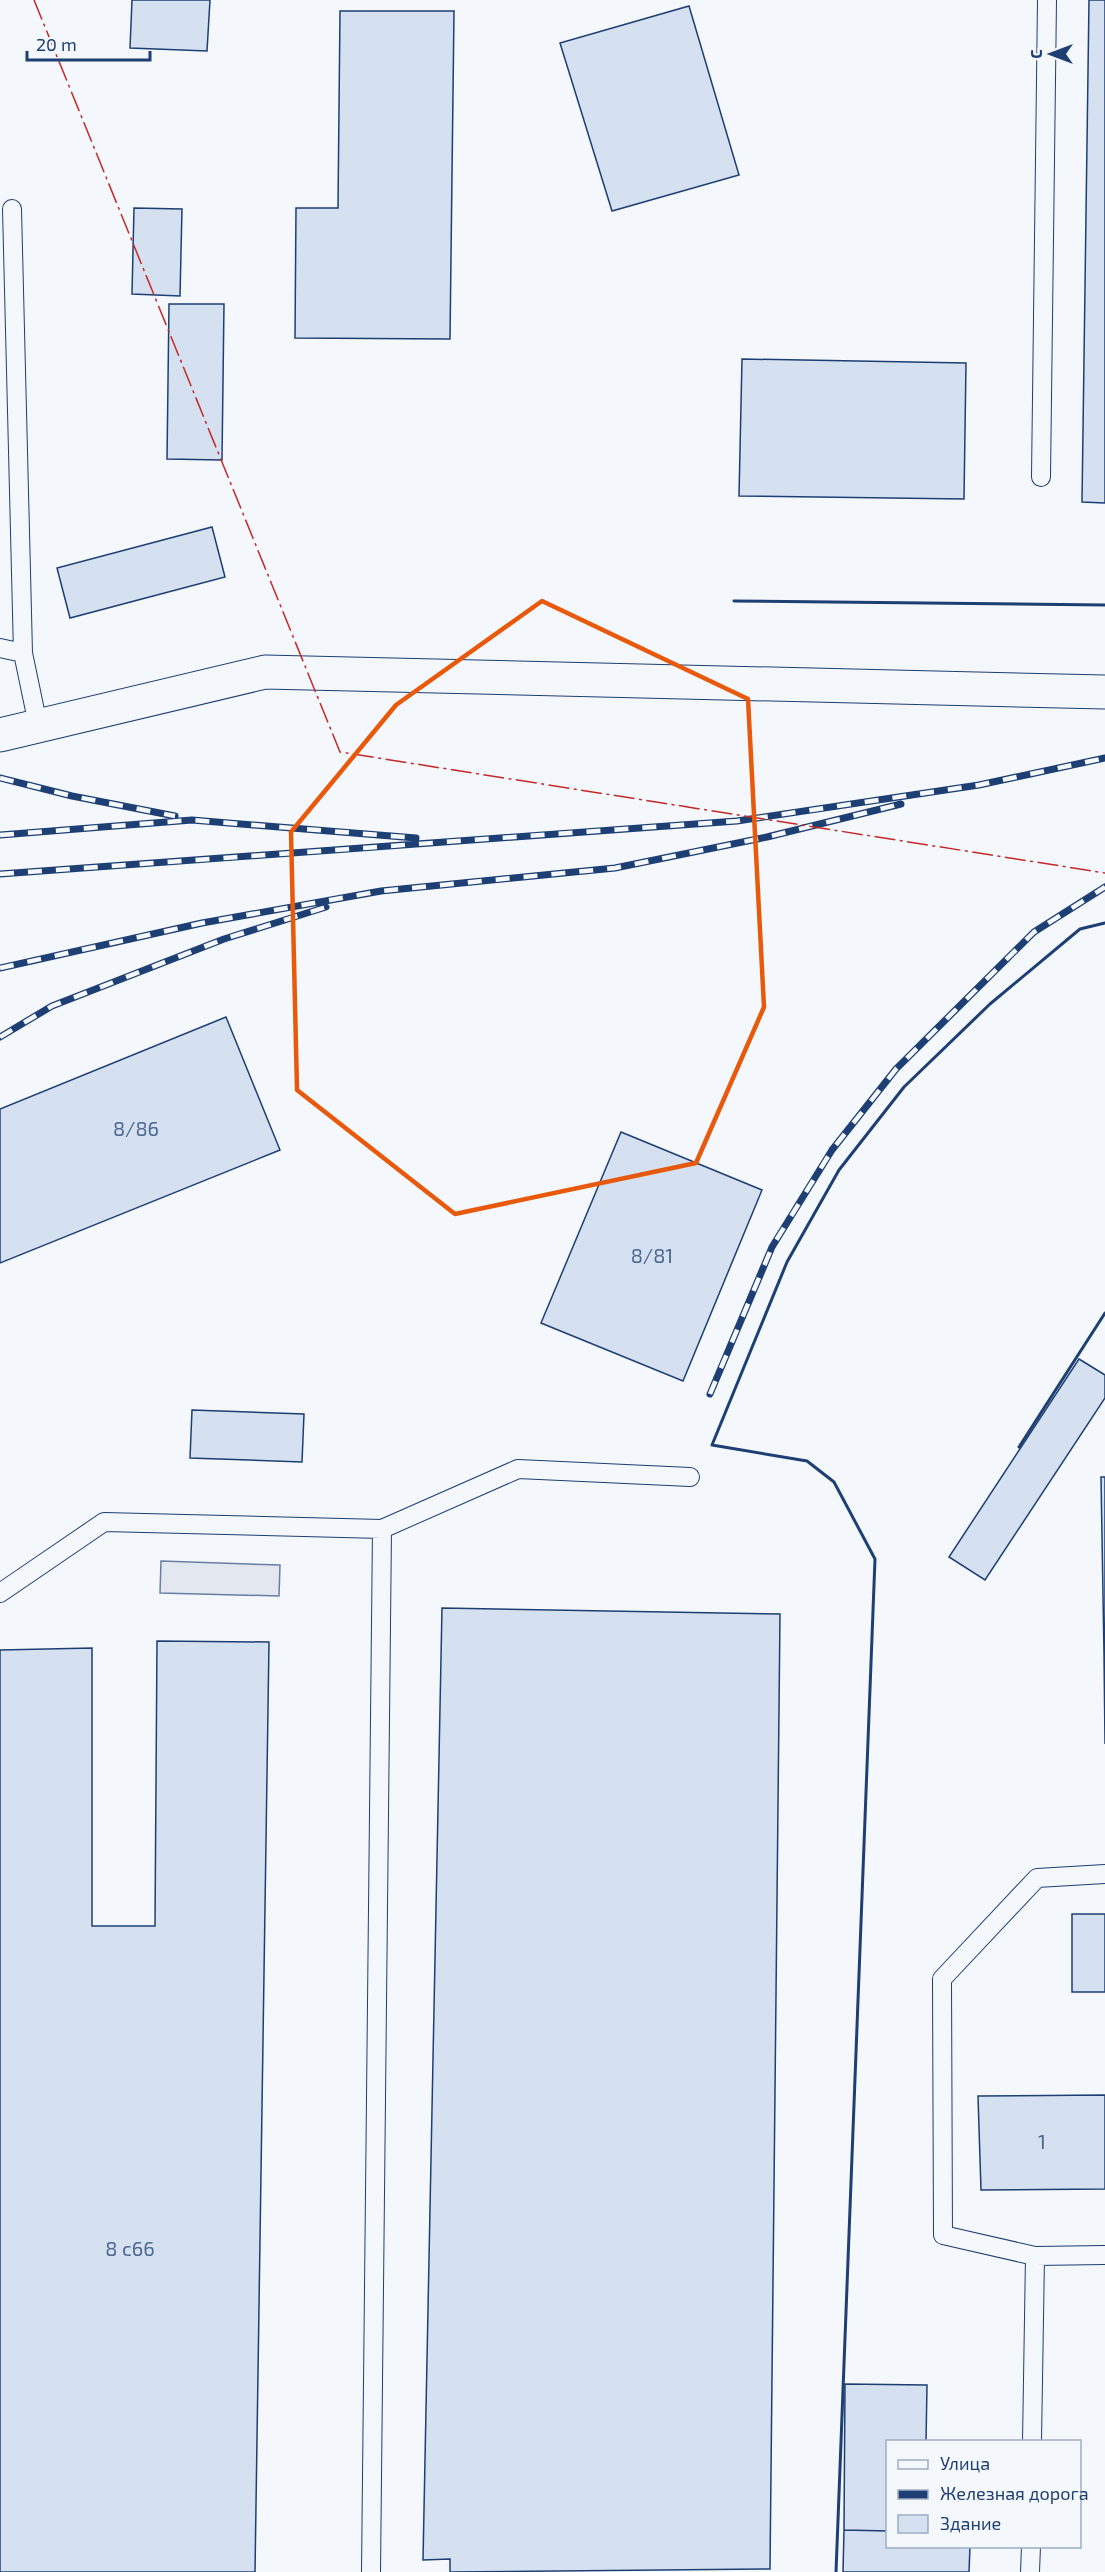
<svg xmlns="http://www.w3.org/2000/svg" width="1105" height="2572" viewBox="0 0 1105 2572" font-family="'Exo 2',sans-serif">
<rect width="100%" height="100%" fill="#f4f7fb"/>
<!-- parking -->
<path fill="#e3e8f0" stroke="#687fa3" stroke-width="1.5" d="M 161,1561 L 280,1565 L 279,1596 L 160,1593 Z"/>
<!-- building -->
<path fill="#d5e0f0" stroke="#1d3f73" stroke-width="1.5" d="M 132,0 L 210,0 L 207,51 L 130,48 Z
M 1089,0 L 1105,0 L 1105,503 L 1082,502 Z
M 689,6 L 739,175 L 612,211 L 560,43 Z
M 340,11 L 454,11 L 450,339 L 295,338 L 296,208 L 338,208 Z
M 134,208 L 182,209 L 180,296 L 132,294 Z
M 169,304 L 224,304 L 222,460 L 167,459 Z
M 742,359 L 966,363 L 964,499 L 739,496 Z
M 212,527 L 225,577 L 70,618 L 57,568 Z
M 226,1017 L 280,1150 L 0,1263 L 0,1109 Z
M 621,1132 L 762,1190 L 683,1381 L 541,1323 Z
M 1079,1359 L 1105,1375 L 1105,1398 L 985,1580 L 949,1557 Z
M 192,1410 L 304,1414 L 302,1462 L 190,1458 Z
M 1101,1477 L 1105,1477 L 1105,1744 L 1104,1654 Z
M 442,1608 L 780,1614 L 770,2569 L 450,2572 L 450,2559 L 423,2560 Z
M 157,1641 L 269,1642 L 255,2572 L 0,2572 L 0,1650 L 92,1648 L 92,1926 L 155,1926 Z
M 1072,1914 L 1105,1914 L 1105,1992 L 1072,1992 Z
M 1105,2095 L 1105,2189 L 981,2190 L 978,2096 Z
M 845,2384 L 927,2385 L 926,2442 L 888,2442 L 888,2531 L 844,2530 Z
M 844,2530 L 888,2531 L 888,2546 L 970,2546 L 969,2572 L 843,2572 Z"/>
<g fill="none" stroke-linecap="round" stroke-linejoin="round">
<defs>
<path id="service" d="M 12,209 L 23,653
M 1041,477 L 1047,0
M 0,648 L 23,653 L 38,725
M 0,1593 L 104,1522 L 382,1529 L 518,1469 L 690,1477
M 1105,1874 L 1037,1878 L 942,1979 L 943,2235 L 1035,2256 L 1105,2255
M 1032,2442 L 1035,2256
M 371,2572 L 382,1529
M 1030,2572 L 1031,2546"/>
<path id="secondary" d="M 0,735 L 265,672 L 1105,692"/>
</defs>
<!-- service casing -->
<use href="#service" stroke="#1d3f73" stroke-width="20"/>
<!-- secondary casing -->
<use href="#secondary" stroke="#1d3f73" stroke-width="35"/>
<!-- service -->
<use href="#service" stroke="#f4f7fb" stroke-width="18"/>
<!-- secondary -->
<use href="#secondary" stroke="#f4f7fb" stroke-width="33"/>
<defs>
<path id="rail" d="M 0,778 L 72,796 L 175,816
M 0,835 L 192,820 L 416,838
M 0,874 L 737,821 L 979,785 L 1105,758
M 0,968 L 202,923 L 381,891 L 615,868 L 767,837 L 901,804
M 0,1037 L 52,1006 L 224,939 L 326,907
M 710,1394 L 772,1247 L 832,1150 L 896,1069 L 1034,932 L 1105,887"/>
</defs>
<!-- rail casing -->
<use href="#rail" stroke="#1d3f73" stroke-width="7"/>
<!-- rail -->
<use href="#rail" stroke="#f4f7fb" stroke-width="4.5" stroke-dasharray="14" stroke-linecap="butt"/>
<!-- wall -->
<path stroke="#1d3f73" stroke-width="3" d="M 734,601 L 1105,605
M 1019,1447 L 1105,1313
M 836,2572 L 875,1559 L 834,1482 L 807,1461 L 712,1445 L 787,1262 L 839,1170 L 904,1087 L 990,1004 L 1080,929 L 1105,923"/>
<!-- power -->
<path stroke="#c62828" stroke-width="1.5" stroke-dasharray="21 4.5 3 4.5" stroke-linecap="butt" d="M 34,0 L 340,752 L 1105,873"/>
</g>
<!-- marked area -->
<path fill="none" stroke="#e8590c" stroke-width="4.5" stroke-linejoin="round" d="M 542,601 L 748,699 L 764,1007 L 696,1163 L 455,1214 L 297,1090 L 291,832 L 396,705 Z"/>
<g text-anchor="middle" stroke-width="4.5" stroke-linejoin="round" paint-order="stroke">
<!-- number labels -->
<g font-size="20" fill="#4b6792">
<text x="136" y="1136">8/86</text>
<text x="652" y="1263">8/81</text>
<text x="1042" y="2149">1</text>
<text x="130" y="2256">8 с66</text>
</g>
</g>
<!-- legend -->
<rect x="886" y="2440" width="195" height="108" fill="#f4f7fb" stroke="#9eadc5" stroke-width="1.5"/>
<rect x="898" y="2460" width="30" height="9" fill="#f4f7fb" stroke="#9eadc5" stroke-width="1.5"/>
<text x="940" y="2470" font-size="18" fill="#1d3f73">Улица</text>
<rect x="898" y="2490" width="30" height="9" fill="#1d3f73" stroke="#9eadc5" stroke-width="1.5"/>
<text x="940" y="2500" font-size="18" fill="#1d3f73">Железная дорога</text>
<rect x="898" y="2515" width="30" height="18" fill="#d5e0f0" stroke="#9eadc5" stroke-width="1.5"/>
<text x="940" y="2530" font-size="18" fill="#1d3f73">Здание</text>
<!-- north arrow -->
<g transform="translate(1051 54) rotate(270)" stroke="#f4f7fb" stroke-width="4.5" paint-order="stroke">
<path d="M0-4.5L10 22L0 15L-10 22Z" fill="#1d3f73"/>
<text y="-9" font-size="16" font-weight="bold" text-anchor="middle" fill="#1d3f73">С</text>
</g>
<!-- scale -->
<path d="M27 51v9h123v-9" fill="none" stroke="#1d3f73" stroke-width="3"/>
<text x="36" y="51" font-size="18" fill="#1d3f73" stroke="#f4f7fb" stroke-width="4.5" paint-order="stroke">20 m</text>
</svg>
